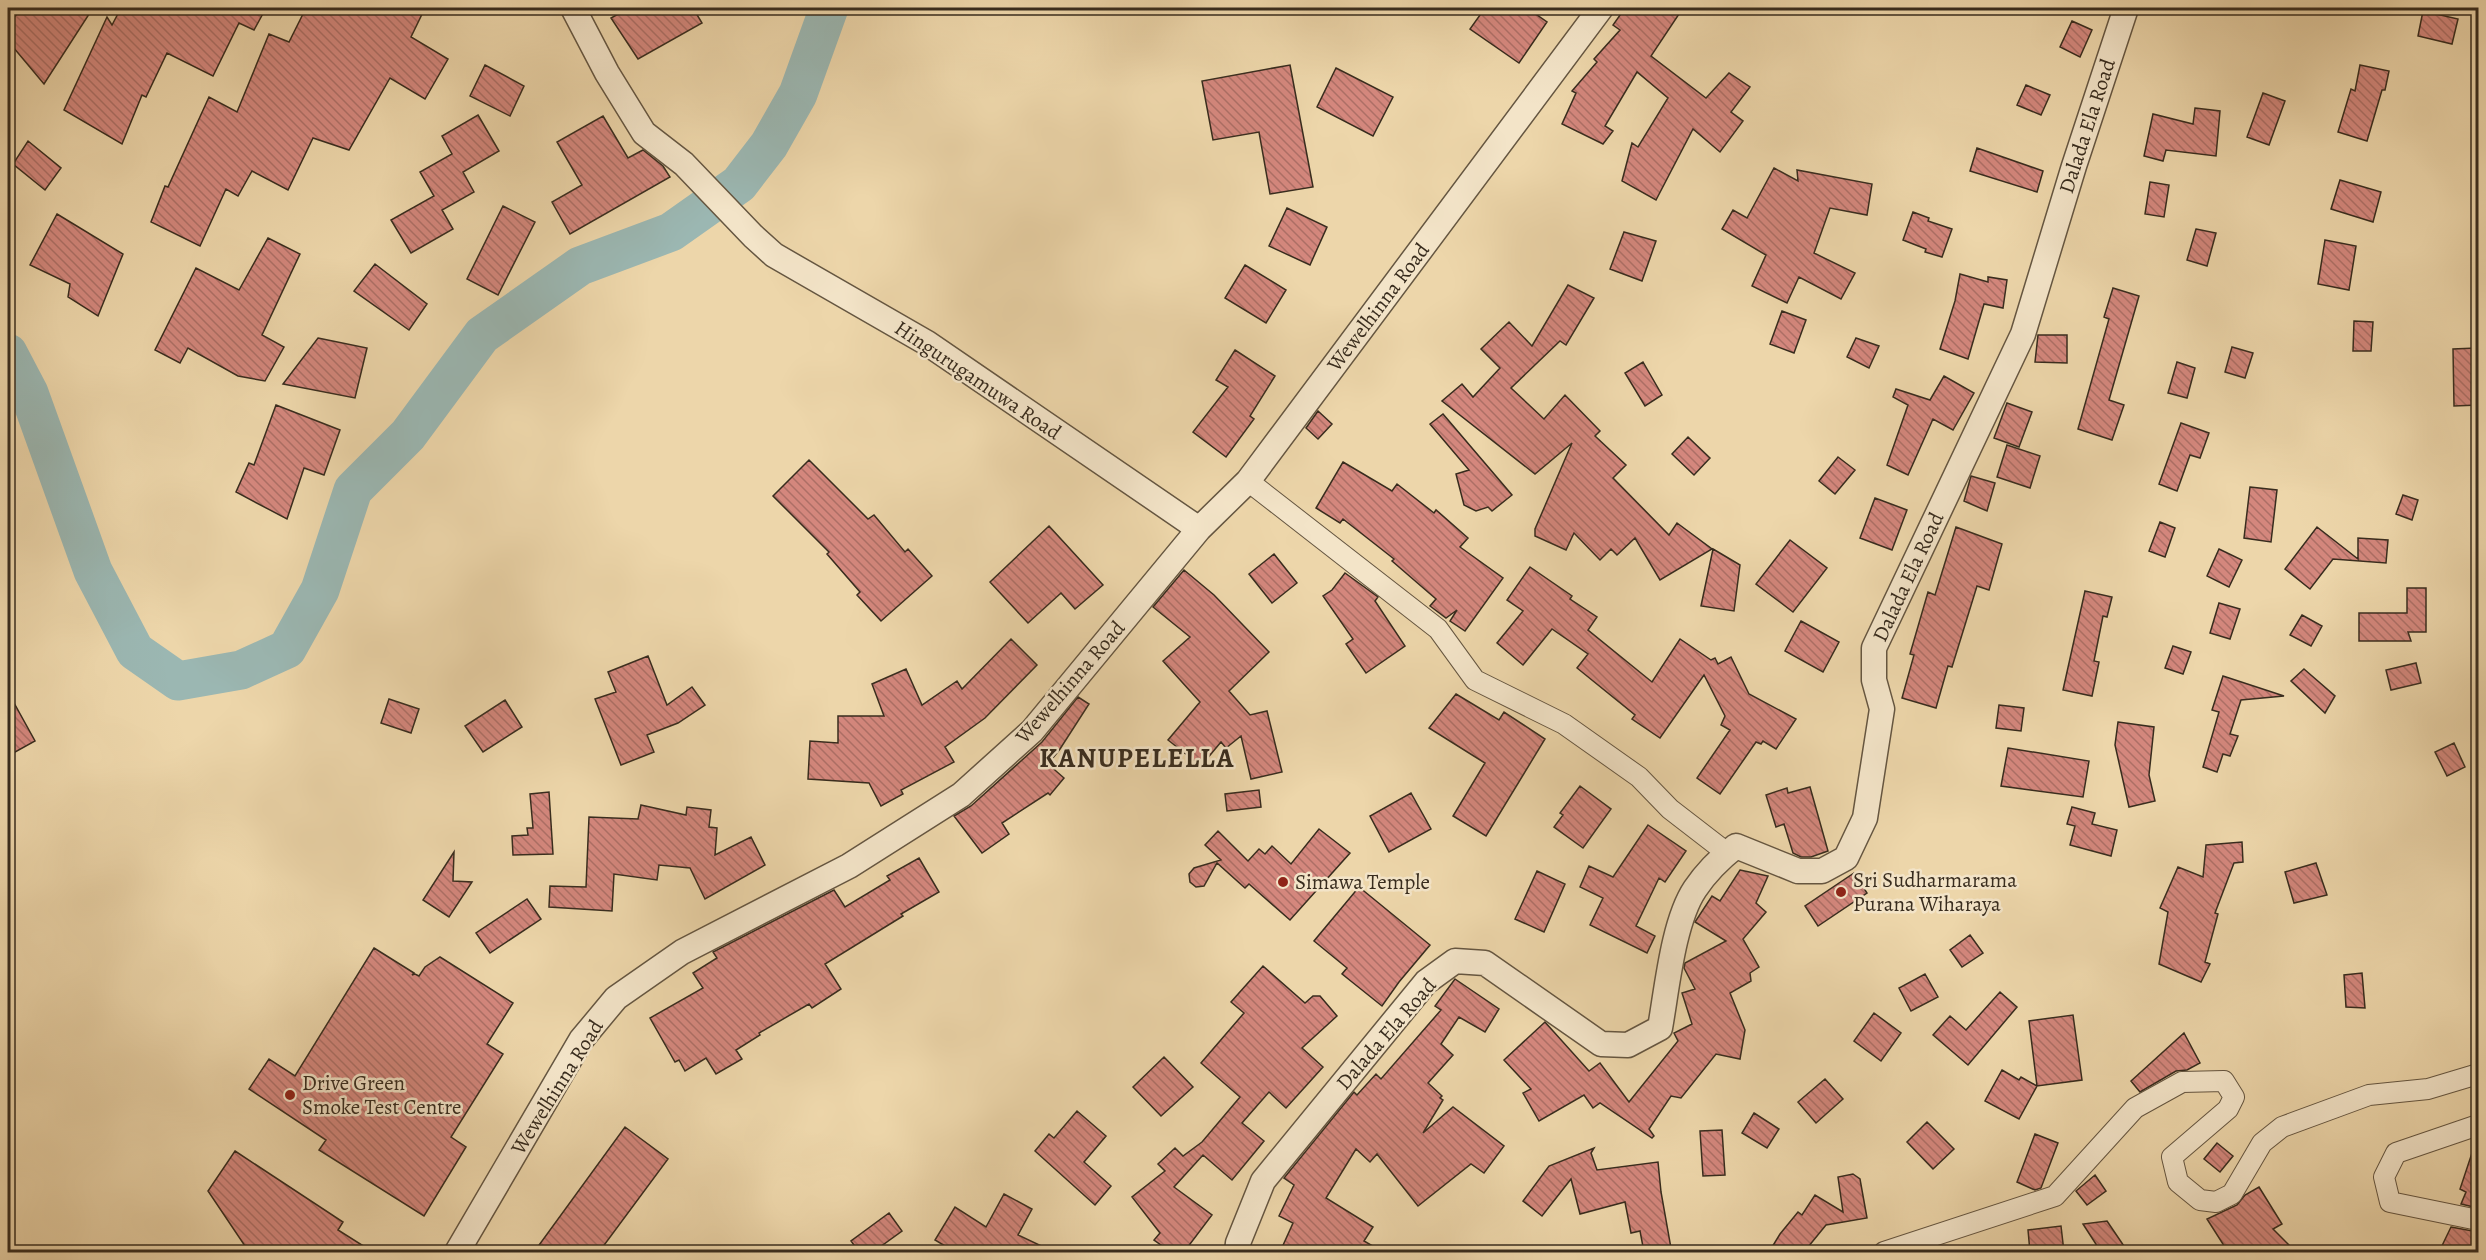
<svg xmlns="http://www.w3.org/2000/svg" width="2486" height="1260" viewBox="0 0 2486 1260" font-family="Alegreya,serif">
<defs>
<pattern id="building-back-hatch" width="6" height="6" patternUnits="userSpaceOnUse" patternTransform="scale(1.5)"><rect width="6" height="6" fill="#d4877d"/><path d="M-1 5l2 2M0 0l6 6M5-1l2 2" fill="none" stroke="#ad6f66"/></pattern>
</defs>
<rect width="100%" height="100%" fill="#edd6aa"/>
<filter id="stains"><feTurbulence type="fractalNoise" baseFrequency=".00333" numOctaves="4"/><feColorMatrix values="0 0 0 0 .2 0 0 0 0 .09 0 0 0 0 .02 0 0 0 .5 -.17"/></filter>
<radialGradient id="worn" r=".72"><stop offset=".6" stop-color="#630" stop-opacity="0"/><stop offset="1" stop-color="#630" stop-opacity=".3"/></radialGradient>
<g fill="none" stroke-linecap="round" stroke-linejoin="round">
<!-- river -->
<path stroke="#9bb7b2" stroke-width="39" d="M 8,353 L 29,393 L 93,571 L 135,651 L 178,681 L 241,670 L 287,649 L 320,590 L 353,490 L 408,435 L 482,335 L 580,266 L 671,232 L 739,184 L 769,145 L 798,94 L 829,8"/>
</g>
<!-- building -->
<path fill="url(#building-back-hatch)" stroke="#382c1e" stroke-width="1.5" d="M 23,8 L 93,8 L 44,84 L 8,41 L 8,23 Z
M 121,8 L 266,8 L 254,30 L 239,23 L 213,76 L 167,53 L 146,97 L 142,95 L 122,144 L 64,110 L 107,17 L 112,25 Z
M 306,8 L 425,8 L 411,37 L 448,59 L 425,99 L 390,78 L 349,150 L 313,138 L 288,190 L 252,171 L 238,196 L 226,189 L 200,246 L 151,222 L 165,186 L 168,187 L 209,97 L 237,112 L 269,34 L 289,42 Z
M 629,8 L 693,8 L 702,23 L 638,59 L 611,18 Z
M 1485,8 L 1527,8 L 1547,22 L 1519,63 L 1470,29 Z
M 1625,8 L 1683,8 L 1651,56 L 1706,98 L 1729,73 L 1750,87 L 1731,112 L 1743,121 L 1720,152 L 1693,129 L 1656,200 L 1622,181 L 1632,143 L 1638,147 L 1668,98 L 1637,72 L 1605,126 L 1613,131 L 1603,144 L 1562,124 L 1576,93 L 1572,91 L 1597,62 L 1594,59 L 1620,30 L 1613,25 Z
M 2423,11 L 2458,19 L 2452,44 L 2418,36 Z
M 2072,21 L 2092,30 L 2080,57 L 2060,47 Z
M 485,65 L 524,86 L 510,116 L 470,96 Z
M 1290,65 L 1313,187 L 1270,194 L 1259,132 L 1213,140 L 1202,81 Z
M 2360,65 L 2389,71 L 2385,90 L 2382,90 L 2367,141 L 2338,132 L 2351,89 L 2355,91 Z
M 1336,68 L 1393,97 L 1373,136 L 1317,107 Z
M 2026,85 L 2050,95 L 2041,115 L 2017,105 Z
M 2263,93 L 2285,101 L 2269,145 L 2247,137 Z
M 2195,108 L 2220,111 L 2216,156 L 2166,150 L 2163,161 L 2144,156 L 2153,114 L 2193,124 Z
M 478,115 L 499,151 L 463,172 L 474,192 L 442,210 L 453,229 L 411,253 L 391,220 L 434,196 L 420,172 L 452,154 L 442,136 Z
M 603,116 L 628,158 L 643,150 L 663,166 L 670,177 L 570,234 L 552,202 L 582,185 L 557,142 Z
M 28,141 L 61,168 L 45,190 L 13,164 Z
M 1977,148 L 2043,171 L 2037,192 L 1970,171 Z
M 1774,168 L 1798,181 L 1797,170 L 1872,184 L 1867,215 L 1830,208 L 1814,253 L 1855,273 L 1841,299 L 1799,277 L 1787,303 L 1752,286 L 1766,255 L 1722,229 L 1733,210 L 1747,218 Z
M 2340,180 L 2381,192 L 2373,222 L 2331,209 Z
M 2150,182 L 2169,185 L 2164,217 L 2145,214 Z
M 503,206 L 535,222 L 498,295 L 467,279 Z
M 1287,208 L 1327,227 L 1310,265 L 1269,246 Z
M 1913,212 L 1929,218 L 1928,221 L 1952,229 L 1942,257 L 1925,252 L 1926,249 L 1903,240 Z
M 57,214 L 123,254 L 98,316 L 68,297 L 70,284 L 30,265 Z
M 2196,229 L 2216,233 L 2207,266 L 2187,260 Z
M 1624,232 L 1656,241 L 1642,281 L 1610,269 Z
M 268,238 L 300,254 L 262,335 L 284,347 L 265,381 L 238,376 L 188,348 L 180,363 L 155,350 L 196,268 L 239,290 Z
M 2325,240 L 2356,246 L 2349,290 L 2318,284 Z
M 375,264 L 427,304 L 409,330 L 354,291 Z
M 1245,265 L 1286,290 L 1266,323 L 1225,298 Z
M 1960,274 L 1988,282 L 1988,277 L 2007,280 L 2003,308 L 1984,304 L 1968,359 L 1940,349 L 1955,301 Z
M 1568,285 L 1594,298 L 1566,345 L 1560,341 L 1511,388 L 1544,419 L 1565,395 L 1600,431 L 1595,436 L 1626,465 L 1613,478 L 1669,535 L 1677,523 L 1712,549 L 1660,580 L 1635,538 L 1617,555 L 1611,549 L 1600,560 L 1574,533 L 1566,550 L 1535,536 L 1535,529 L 1572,443 L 1535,474 L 1442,401 L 1462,384 L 1473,397 L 1500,368 L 1481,349 L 1509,322 L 1532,346 Z
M 2113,288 L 2139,296 L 2109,400 L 2124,405 L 2112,440 L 2078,429 L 2109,319 L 2104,317 Z
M 1782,311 L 1806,320 L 1794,353 L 1770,344 Z
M 2354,321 L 2373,322 L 2371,351 L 2353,351 Z
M 2038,335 L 2067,335 L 2067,363 L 2035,362 Z
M 318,338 L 367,348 L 355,398 L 283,384 Z
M 1856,338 L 1879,346 L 1869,368 L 1847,357 Z
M 2232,347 L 2253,353 L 2245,378 L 2225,372 Z
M 2476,348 L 2478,405 L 2454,406 L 2453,349 Z
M 1235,350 L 1275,376 L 1250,416 L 1254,419 L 1226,457 L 1193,432 L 1228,387 L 1216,380 Z
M 1643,362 L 1662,395 L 1645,406 L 1625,373 Z
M 2177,362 L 2195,368 L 2187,398 L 2168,393 Z
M 1944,376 L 1974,393 L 1953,430 L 1933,419 L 1908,475 L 1887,465 L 1908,405 L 1893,397 L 1896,389 L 1930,400 Z
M 2007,403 L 2032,412 L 2019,447 L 1994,438 Z
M 276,405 L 340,430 L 324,475 L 304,468 L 287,519 L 236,492 L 249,463 L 254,465 Z
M 1318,411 L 1332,424 L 1318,439 L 1306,428 Z
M 1443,414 L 1512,495 L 1492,511 L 1488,507 L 1476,511 L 1464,505 L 1456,474 L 1469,470 L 1430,424 Z
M 2181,423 L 2209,433 L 2200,458 L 2190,455 L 2177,491 L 2159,484 Z
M 1688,437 L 1710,458 L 1694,475 L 1672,454 Z
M 2007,445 L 2040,456 L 2030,488 L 1997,477 Z
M 1838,457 L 1855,470 L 1835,494 L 1819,481 Z
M 809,460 L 868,519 L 874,515 L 905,552 L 908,549 L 932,576 L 881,621 L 857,595 L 860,592 L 827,554 L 829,552 L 773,496 Z
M 1343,462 L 1392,491 L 1397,484 L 1434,513 L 1436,510 L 1468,538 L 1460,547 L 1503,578 L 1465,631 L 1450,621 L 1457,610 L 1446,618 L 1430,606 L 1436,599 L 1392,561 L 1394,559 L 1343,519 L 1340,523 L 1316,508 Z
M 1971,476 L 1995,483 L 1987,511 L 1964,501 Z
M 2250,487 L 2277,490 L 2271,542 L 2244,538 Z
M 2403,495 L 2418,500 L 2412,520 L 2396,514 Z
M 1875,498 L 1907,510 L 1892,550 L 1860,538 Z
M 2160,522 L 2175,528 L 2165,557 L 2149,551 Z
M 1049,526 L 1103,585 L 1075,609 L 1061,593 L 1028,623 L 990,582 Z
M 1956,527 L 2002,544 L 1989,590 L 1977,586 L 1952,667 L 1948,666 L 1936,708 L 1902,698 L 1914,655 L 1910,654 L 1928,592 L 1935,595 Z
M 2317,527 L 2358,559 L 2358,538 L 2388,540 L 2386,563 L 2333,559 L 2310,589 L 2285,569 Z
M 1790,540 L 1827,568 L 1793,612 L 1756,584 Z
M 1713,549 L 1740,565 L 1734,611 L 1701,606 Z
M 2219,549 L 2242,560 L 2229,587 L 2207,576 Z
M 1274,554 L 1297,583 L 1272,603 L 1249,574 Z
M 1530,567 L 1572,596 L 1570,599 L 1597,617 L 1588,630 L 1652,682 L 1680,639 L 1711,660 L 1715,658 L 1718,664 L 1731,657 L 1749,694 L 1796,719 L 1776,749 L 1763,741 L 1761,744 L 1756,742 L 1720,794 L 1697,778 L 1730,730 L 1721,725 L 1725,716 L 1704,675 L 1660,738 L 1632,719 L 1635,715 L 1577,668 L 1588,654 L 1552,629 L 1523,665 L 1497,643 L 1523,611 L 1507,600 Z
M 1184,570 L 1214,595 L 1269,652 L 1229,691 L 1250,715 L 1267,711 L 1282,772 L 1251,779 L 1241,736 L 1226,748 L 1221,742 L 1201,766 L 1168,740 L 1200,702 L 1163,661 L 1190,637 L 1153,607 Z
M 1345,573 L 1378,597 L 1375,601 L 1405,646 L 1366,673 L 1346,644 L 1353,639 L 1323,596 L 1332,590 Z
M 2407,588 L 2426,588 L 2426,632 L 2408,632 L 2411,641 L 2359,641 L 2359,613 L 2407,613 Z
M 2085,591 L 2112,597 L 2107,617 L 2103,616 L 2094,661 L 2099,662 L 2092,696 L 2063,690 Z
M 2219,603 L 2240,609 L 2230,639 L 2210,633 Z
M 2302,615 L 2322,626 L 2311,646 L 2290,635 Z
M 1801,621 L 1839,642 L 1823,672 L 1785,651 Z
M 1011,639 L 1037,665 L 985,718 L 945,747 L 954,762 L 901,790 L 903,794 L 881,806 L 869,783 L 808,779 L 810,741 L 838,743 L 838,716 L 884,716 L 872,684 L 906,669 L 922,705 L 957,681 L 962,689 Z
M 2173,646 L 2191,652 L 2183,674 L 2165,668 Z
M 648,656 L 667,705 L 692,687 L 705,705 L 678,723 L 647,735 L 654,752 L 621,765 L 595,699 L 616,692 L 608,672 Z
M 2416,663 L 2421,683 L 2391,690 L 2386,670 Z
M 2304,669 L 2335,696 L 2325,713 L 2291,681 Z
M 2223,676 L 2284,696 L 2241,700 L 2230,734 L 2238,736 L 2230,756 L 2223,754 L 2217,772 L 2203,767 L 2219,712 L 2212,710 Z
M 8,692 L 35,741 L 8,756 Z
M 1456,694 L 1499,720 L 1504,712 L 1545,739 L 1486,836 L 1453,816 L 1485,763 L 1429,728 Z
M 1078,697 L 1089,704 L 1060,749 L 1048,764 L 1064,778 L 1050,795 L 1048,793 L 1002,823 L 1009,834 L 982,853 L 954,816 L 971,806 L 1042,742 Z
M 389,699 L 419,709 L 411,733 L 381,723 Z
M 505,700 L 522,727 L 483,752 L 465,726 Z
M 1999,705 L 2024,708 L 2021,731 L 1996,728 Z
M 2118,722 L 2154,727 L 2149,775 L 2155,801 L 2129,807 L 2115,745 Z
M 2454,743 L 2465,767 L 2447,776 L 2435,752 Z
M 2008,748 L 2089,761 L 2083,797 L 2001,786 Z
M 1580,786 L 1611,809 L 1583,848 L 1554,827 L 1563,815 L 1560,813 Z
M 1810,787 L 1828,851 L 1811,857 L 1801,857 L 1793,853 L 1784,824 L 1776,827 L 1766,795 L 1787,788 L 1788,793 Z
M 1259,790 L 1261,807 L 1227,811 L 1225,794 Z
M 549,792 L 553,854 L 513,855 L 512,836 L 528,835 L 527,828 L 533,828 L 530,794 Z
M 1411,793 L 1431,829 L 1389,852 L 1370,816 Z
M 641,805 L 686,815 L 687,807 L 711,810 L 709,827 L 717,828 L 715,855 L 751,837 L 765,865 L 705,899 L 690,868 L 659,865 L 657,880 L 614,874 L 612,911 L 549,907 L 550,886 L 586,887 L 589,817 L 638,819 Z
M 2072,807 L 2095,813 L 2092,824 L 2117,830 L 2111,856 L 2070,845 L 2075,826 L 2067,824 Z
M 1648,825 L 1686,851 L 1665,882 L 1659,878 L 1636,926 L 1655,936 L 1647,953 L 1590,925 L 1603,898 L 1580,887 L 1589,866 L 1613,877 Z
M 1319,829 L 1350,853 L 1290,920 L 1249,884 L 1245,888 L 1217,863 L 1204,886 L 1196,887 L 1190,882 L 1189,874 L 1194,868 L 1221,860 L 1205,845 L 1218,831 L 1248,861 L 1259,849 L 1265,854 L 1272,846 L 1291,864 Z
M 2242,842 L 2243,862 L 2234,863 L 2215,913 L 2218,914 L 2205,962 L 2210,964 L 2201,982 L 2159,964 L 2168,912 L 2160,908 L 2178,867 L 2203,877 L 2206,845 Z
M 454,852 L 453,881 L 472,882 L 449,917 L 423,900 Z
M 919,858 L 939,892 L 901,914 L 903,916 L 825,964 L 841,989 L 812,1008 L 809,1004 L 759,1033 L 760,1035 L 736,1050 L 742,1059 L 716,1074 L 706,1058 L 685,1071 L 679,1060 L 675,1062 L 650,1018 L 703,988 L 693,973 L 717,958 L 713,952 L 834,890 L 845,907 L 890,880 L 887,876 Z
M 2316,863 L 2327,895 L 2294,903 L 2285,872 Z
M 1740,870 L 1768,876 L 1756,903 L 1766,912 L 1743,939 L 1759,967 L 1750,973 L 1751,981 L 1730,993 L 1745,1030 L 1740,1059 L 1716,1054 L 1681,1098 L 1671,1096 L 1649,1129 L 1654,1136 L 1652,1138 L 1600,1103 L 1593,1108 L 1584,1095 L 1539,1121 L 1523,1093 L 1531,1089 L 1504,1060 L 1545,1022 L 1589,1071 L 1600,1063 L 1629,1102 L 1678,1041 L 1674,1033 L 1692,1024 L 1682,993 L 1695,989 L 1684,968 L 1685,963 L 1726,941 L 1695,922 L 1712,896 L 1720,901 Z
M 1537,871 L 1565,884 L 1544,932 L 1515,919 Z
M 1854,873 L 1867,893 L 1818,926 L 1805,906 Z
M 1359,887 L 1430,945 L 1399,982 L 1382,1006 L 1342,974 L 1347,968 L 1314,941 Z
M 527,899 L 541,919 L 490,953 L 476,933 Z
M 1970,935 L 1983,953 L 1962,967 L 1950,950 Z
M 374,948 L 414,973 L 412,975 L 415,974 L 419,976 L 425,967 L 440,957 L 513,1003 L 487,1044 L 503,1054 L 451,1137 L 466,1147 L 424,1216 L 319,1150 L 326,1140 L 249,1089 L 269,1059 L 295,1076 Z
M 1263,966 L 1305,1003 L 1313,996 L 1320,996 L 1337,1016 L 1302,1048 L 1323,1067 L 1286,1108 L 1269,1092 L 1242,1123 L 1264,1141 L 1232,1180 L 1203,1155 L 1174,1187 L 1212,1215 L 1184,1252 L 1171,1252 L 1154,1240 L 1160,1233 L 1132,1197 L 1165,1171 L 1158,1164 L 1175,1148 L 1183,1156 L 1202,1142 L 1240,1097 L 1201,1063 L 1244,1013 L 1231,1002 Z
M 2362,973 L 2365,1008 L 2346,1007 L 2344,975 Z
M 1925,974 L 1938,997 L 1911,1011 L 1899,988 Z
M 1455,979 L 1499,1009 L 1485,1032 L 1459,1017 L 1441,1044 L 1453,1055 L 1428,1083 L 1442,1096 L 1440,1098 L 1443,1100 L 1423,1133 L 1453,1107 L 1504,1146 L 1484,1173 L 1471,1164 L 1418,1206 L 1377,1154 L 1370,1162 L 1356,1149 L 1326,1198 L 1373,1227 L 1364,1241 L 1383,1252 L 1280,1252 L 1293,1223 L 1279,1216 L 1294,1185 L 1284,1178 L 1354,1092 L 1357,1095 L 1376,1074 L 1381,1079 L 1441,1010 L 1435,1006 Z
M 2000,992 L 2017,1007 L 1968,1065 L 1933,1035 L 1950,1016 L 1966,1030 Z
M 1874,1013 L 1901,1033 L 1881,1061 L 1854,1041 Z
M 2073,1015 L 2082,1080 L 2037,1086 L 2029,1021 Z
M 2184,1033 L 2200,1063 L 2187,1070 L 2176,1071 L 2140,1092 L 2131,1081 Z
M 1164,1057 L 1193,1087 L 1161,1116 L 1133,1087 Z
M 2002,1070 L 2019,1080 L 2021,1077 L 2037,1086 L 2019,1119 L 1985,1101 Z
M 1825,1079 L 1843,1099 L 1816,1123 L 1798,1102 Z
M 1077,1111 L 1106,1136 L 1084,1162 L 1111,1186 L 1095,1205 L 1035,1151 L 1049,1134 L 1054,1138 Z
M 1754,1113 L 1779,1129 L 1767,1148 L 1742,1133 Z
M 1927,1122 L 1954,1149 L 1933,1169 L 1907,1142 Z
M 625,1127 L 668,1159 L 599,1252 L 534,1252 Z
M 1722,1130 L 1725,1175 L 1703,1176 L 1700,1131 Z
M 2035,1134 L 2058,1143 L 2041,1188 L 2035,1190 L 2017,1182 Z
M 2217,1143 L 2233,1156 L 2220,1172 L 2204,1159 Z
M 2475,1144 L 2478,1144 L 2478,1208 L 2461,1204 L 2466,1192 L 2460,1189 Z
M 1594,1148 L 1591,1153 L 1597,1170 L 1658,1162 L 1661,1192 L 1671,1248 L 1644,1252 L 1640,1231 L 1631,1233 L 1625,1202 L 1580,1214 L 1571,1179 L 1542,1216 L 1523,1201 L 1549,1166 Z
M 235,1151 L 343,1222 L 338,1230 L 373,1252 L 249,1252 L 208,1191 Z
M 1853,1174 L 1860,1179 L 1867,1218 L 1826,1225 L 1804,1252 L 1769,1252 L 1780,1234 L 1798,1212 L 1802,1215 L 1815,1195 L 1843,1212 L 1838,1177 Z
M 2095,1175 L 2106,1191 L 2087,1205 L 2076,1191 Z
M 2259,1187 L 2282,1224 L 2273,1229 L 2296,1252 L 2228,1252 L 2207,1219 L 2237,1205 L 2245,1195 Z
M 1004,1194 L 1032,1209 L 1018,1235 L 1054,1252 L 955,1252 L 935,1240 L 955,1207 L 986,1227 Z
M 889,1213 L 902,1231 L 873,1252 L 859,1252 L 851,1241 Z
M 2107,1221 L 2128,1252 L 2101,1252 L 2083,1224 Z
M 2061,1226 L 2064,1252 L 2030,1252 L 2028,1230 Z
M 2451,1227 L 2478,1232 L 2478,1242 L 2474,1252 L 2439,1252 Z"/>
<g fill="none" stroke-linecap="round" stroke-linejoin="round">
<defs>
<path id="minor" d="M 1248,481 L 1438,629 L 1475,680 L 1564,724 L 1639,777 L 1670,809 L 1727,853
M 2478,1125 L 2396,1153 L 2384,1177 L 2390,1202 L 2478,1220
M 1884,1252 L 2055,1196 L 2135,1108 L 2182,1082 L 2224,1081 L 2234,1097 L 2228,1109 L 2172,1157 L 2178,1182 L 2200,1200 L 2216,1202 L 2232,1194 L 2262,1143 L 2282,1127 L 2369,1095 L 2428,1089 L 2478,1074"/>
<path id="tertiary" d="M 573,8 L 607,73 L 644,133 L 684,164 L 753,236 L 774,255 L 927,343 L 1199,529
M 457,1252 L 581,1040 L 616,998 L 682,952 L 849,866 L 961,795 L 1032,731 L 1199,529 L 1248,481 L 1601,8
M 1237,1252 L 1238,1243 L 1263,1181 L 1426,982 L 1455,961 L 1485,963 L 1601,1044 L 1628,1045 L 1660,1028 C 1667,989 1673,922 1695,889 C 1705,874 1722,857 1736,846 L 1798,871 L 1822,871 L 1846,858 L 1865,818 L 1882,709 L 1874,680 L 1874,648 L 2023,334 L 2074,166 L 2126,8"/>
</defs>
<!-- minor casing -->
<use href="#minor" stroke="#655641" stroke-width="22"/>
<!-- tertiary casing -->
<use href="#tertiary" stroke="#655641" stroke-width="27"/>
<!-- minor -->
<use href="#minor" stroke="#f3e4c8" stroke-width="20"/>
<!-- tertiary -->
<use href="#tertiary" stroke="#f3e4c8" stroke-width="24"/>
</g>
<!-- markers -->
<g fill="#8f2418" stroke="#f3e4c8" stroke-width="2">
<circle cx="1283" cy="882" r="6"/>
<circle cx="1841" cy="892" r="6"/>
<circle cx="290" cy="1095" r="6"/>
</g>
<g text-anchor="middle" stroke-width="5" stroke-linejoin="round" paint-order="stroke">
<!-- street labels -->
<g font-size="21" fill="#382c1e" stroke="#f3e4c8">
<text transform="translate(2087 126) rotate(-72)" y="7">Dalada Ela Road</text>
<text transform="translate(1378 307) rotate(-53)" y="7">Wewelhinna Road</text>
<text transform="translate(978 380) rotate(34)" y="7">Hingurugamuwa Road</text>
<text transform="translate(1908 577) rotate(-65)" y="7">Dalada Ela Road</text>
<text transform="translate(1070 682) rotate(-49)" y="7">Wewelhinna Road</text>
<text transform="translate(1386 1034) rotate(-49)" y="7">Dalada Ela Road</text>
<text transform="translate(557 1087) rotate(-58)" y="7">Wewelhinna Road</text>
</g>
<!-- poi labels -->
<g font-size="21" fill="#382c1e" stroke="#f3e4c8" text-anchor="start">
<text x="1853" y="887">Sri Sudharmarama<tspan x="1853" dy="24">Purana Wiharaya</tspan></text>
<text x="1295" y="889">Simawa Temple</text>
<text x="302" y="1090">Drive Green<tspan x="302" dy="24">Smoke Test Centre</tspan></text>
</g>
<!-- district labels -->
<g font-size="27" font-weight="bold" letter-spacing="1.5" fill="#382c1e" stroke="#f3e4c8">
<text x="1137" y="767">KANUPELELLA</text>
</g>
</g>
<!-- margin -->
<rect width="2486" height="1260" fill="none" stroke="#edd6aa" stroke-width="30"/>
<rect x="9" y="9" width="2468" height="1242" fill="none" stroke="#382c1e" stroke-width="3"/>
<rect x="15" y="15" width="2456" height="1230" fill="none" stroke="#382c1e" stroke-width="1.5"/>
<rect width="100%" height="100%" filter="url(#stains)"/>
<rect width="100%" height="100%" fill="url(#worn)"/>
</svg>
